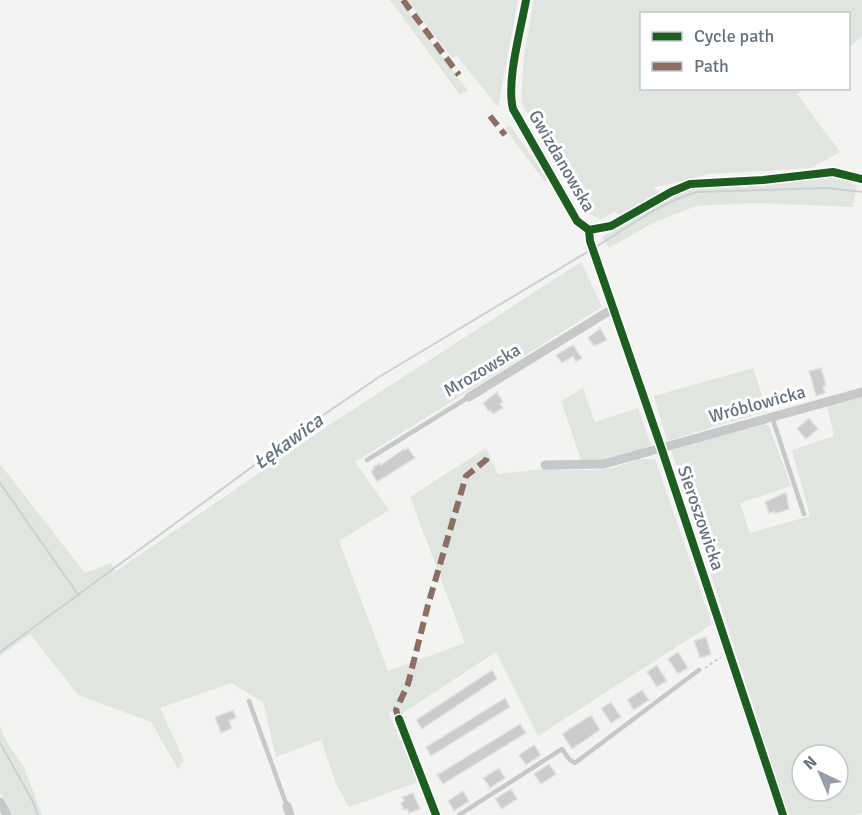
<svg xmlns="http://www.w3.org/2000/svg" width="862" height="815" viewBox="0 0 862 815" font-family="Signika,sans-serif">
<rect width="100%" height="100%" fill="#f3f3f1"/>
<!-- green -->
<path fill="#e1e5df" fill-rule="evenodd" d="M 390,0 L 400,0 L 468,91 L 460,95 Z
M 407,0 L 518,0 L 498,107 L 457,56 L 452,58 Z
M 534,0 L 862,0 L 862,36 L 849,48 L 848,14 L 642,14 L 642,88 L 802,89 L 797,94 L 840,152 L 811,168 L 710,174 L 653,188 L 660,192 L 620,216 L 615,211 L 601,220 L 584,211 L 521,102 L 524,55 Z
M 510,125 L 547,178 L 545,182 L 505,129 Z
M 827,177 L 848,181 L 857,186 L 853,207 L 754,203 L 696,206 L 651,224 L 609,248 L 602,237 L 687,189 L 747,186 Z
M 581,262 L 602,307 L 355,462 L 389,510 L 339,541 L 388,671 L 465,643 L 410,497 L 486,448 L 498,474 L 546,469 L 592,470 L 614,468 L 639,459 L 655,459 L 712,624 L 538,736 L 496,652 L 400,715 L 388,711 L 418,782 L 349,807 L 337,786 L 321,740 L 276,757 L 263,702 L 231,683 L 160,708 L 184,760 L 178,769 L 151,722 L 78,695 L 30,634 L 0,656 L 0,464 L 85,573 L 111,563 L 116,571 L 329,425 Z
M 753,368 L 767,411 L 667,441 L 654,396 Z
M 583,388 L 595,422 L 638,408 L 651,445 C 630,458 605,461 581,460 L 561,401 Z
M 862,396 L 862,813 L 855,815 L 788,815 L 671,450 L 763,423 L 769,426 L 791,486 L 740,503 L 750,533 L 810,516 L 792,450 L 834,436 L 827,406 ZM 802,755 L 838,755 L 838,791 L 802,791 Z
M 0,727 L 8,744 L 24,767 L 42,815 L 13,815 L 0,792 Z"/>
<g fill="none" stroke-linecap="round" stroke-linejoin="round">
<!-- stream -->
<path stroke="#c9d1d4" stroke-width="2" d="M 597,246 C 629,227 661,202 697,192 L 828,188 L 862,192
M 0,483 L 79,596
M 0,652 L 316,420 L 379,377 L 589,251
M 0,743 L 33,802 L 38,815"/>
</g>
<!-- building -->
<path fill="#cbcccc" stroke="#e2e2e1" stroke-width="1.5" d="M 600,328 L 607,340 L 594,346 L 588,338 Z
M 573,345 L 582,358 L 576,362 L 573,356 L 562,363 L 556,355 Z
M 821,368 L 826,385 L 823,386 L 825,393 L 816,396 L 809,371 Z
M 497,392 L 503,402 L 500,404 L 503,408 L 493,414 L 490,410 L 488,411 L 483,403 Z
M 809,418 L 818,429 L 806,439 L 797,429 Z
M 408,448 L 415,458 L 377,482 L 371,471 L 374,469 L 373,467 L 380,463 L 381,465 L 404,449 L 405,450 Z
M 786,492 L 789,509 L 775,514 L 775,512 L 769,513 L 765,502 Z
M 706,637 L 711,654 L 700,658 L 694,641 Z
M 678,652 L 688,668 L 678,674 L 668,659 Z
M 657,665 L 667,681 L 657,687 L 647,672 Z
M 492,670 L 497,679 L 422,729 L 416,720 Z
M 642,690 L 649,700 L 634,710 L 627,700 Z
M 505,698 L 510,707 L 431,756 L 426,747 Z
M 611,702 L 621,717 L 611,723 L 601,708 Z
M 233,710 L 236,718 L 229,721 L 232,728 L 221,733 L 215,717 Z
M 591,715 L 600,730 L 572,749 L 562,734 Z
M 520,724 L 526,733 L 443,784 L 437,775 Z
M 534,745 L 541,755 L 526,765 L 519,755 Z
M 549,764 L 556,774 L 541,784 L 534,774 Z
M 499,768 L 505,778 L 490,788 L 483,778 Z
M 511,789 L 517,799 L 502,809 L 495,799 Z
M 463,791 L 469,801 L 454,811 L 448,801 Z
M 413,793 L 420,809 L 409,813 L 407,809 L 404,810 L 401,803 L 404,801 L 402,797 Z"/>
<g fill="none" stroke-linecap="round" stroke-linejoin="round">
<!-- path -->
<path stroke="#c5c6c6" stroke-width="1.5" stroke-dasharray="3 3" stroke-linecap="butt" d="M 705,668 L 721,657"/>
<!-- service -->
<path stroke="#c7c8c9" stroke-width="4.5" d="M 772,417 L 804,514
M 367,460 L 469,397
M 249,701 L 287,806
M 459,815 L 562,749 L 569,759 L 575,763 L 699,670"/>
<!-- minor -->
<path stroke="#c7c8c9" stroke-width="9" d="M 526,0 C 521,29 506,81 513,109 L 577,221 L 589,230 L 611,226 L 671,192 L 690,184 L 763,180 L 833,172 L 862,179
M 589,230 L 590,241 L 661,447 L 783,815
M 469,397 L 614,308
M 545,465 L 604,464 L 862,392
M 399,719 L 436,815
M 0,802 L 7,815
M 287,806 L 290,815"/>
<!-- quiet -->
<path stroke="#8d6e63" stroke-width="6" stroke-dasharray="12 6" stroke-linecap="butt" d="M 403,0 L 459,75
M 490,116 L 505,135
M 399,719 L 396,710 L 408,684 L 428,605 L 466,476 L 486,460 L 489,453"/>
<defs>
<path id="cycleway" d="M 526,0 C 521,29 506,81 513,109 L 577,221 L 589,230 L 611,226 L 671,192 L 690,184 L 763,180 L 833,172 L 862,179
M 589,230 L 590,241 L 661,447 L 783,815
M 399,719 L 436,815"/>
</defs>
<!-- cycleway casing -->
<use href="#cycleway" stroke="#fff" stroke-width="11"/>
<!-- cycleway -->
<use href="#cycleway" stroke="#1b5e20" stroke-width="8"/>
</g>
<g text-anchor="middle" stroke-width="6" stroke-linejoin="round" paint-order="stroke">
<!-- street labels -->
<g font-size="18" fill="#647280" stroke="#fff">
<text transform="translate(562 161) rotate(60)" y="6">Gwizdanowska</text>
<text transform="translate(482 370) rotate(-31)" y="6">Mrozowska</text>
<text transform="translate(757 404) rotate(-15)" y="6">Wróblowicka</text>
<text transform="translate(701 518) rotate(71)" y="6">Sieroszowicka</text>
</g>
<!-- water labels -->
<g font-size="20" font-style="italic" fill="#60747e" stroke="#fff">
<text transform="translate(288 441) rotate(-36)" y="7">Łękawica</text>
</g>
</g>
<!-- legend -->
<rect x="640" y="12" width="210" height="78" fill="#ffffff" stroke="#c1c7cc" stroke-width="1.5"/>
<rect x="652" y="32" width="30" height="9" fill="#1b5e20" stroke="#c1c7cc" stroke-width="1.5"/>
<text x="694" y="42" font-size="18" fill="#647280">Cycle path</text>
<rect x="652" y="62" width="30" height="9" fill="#8d6e63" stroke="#c1c7cc" stroke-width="1.5"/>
<text x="694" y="72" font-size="18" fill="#647280">Path</text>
<!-- north arrow -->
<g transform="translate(820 773) rotate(316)"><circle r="28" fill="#ffffff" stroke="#c1c7cc" stroke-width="1.5"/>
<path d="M0-4.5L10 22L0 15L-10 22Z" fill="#969fa8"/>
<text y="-9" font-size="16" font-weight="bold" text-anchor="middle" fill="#647280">N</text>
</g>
</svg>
